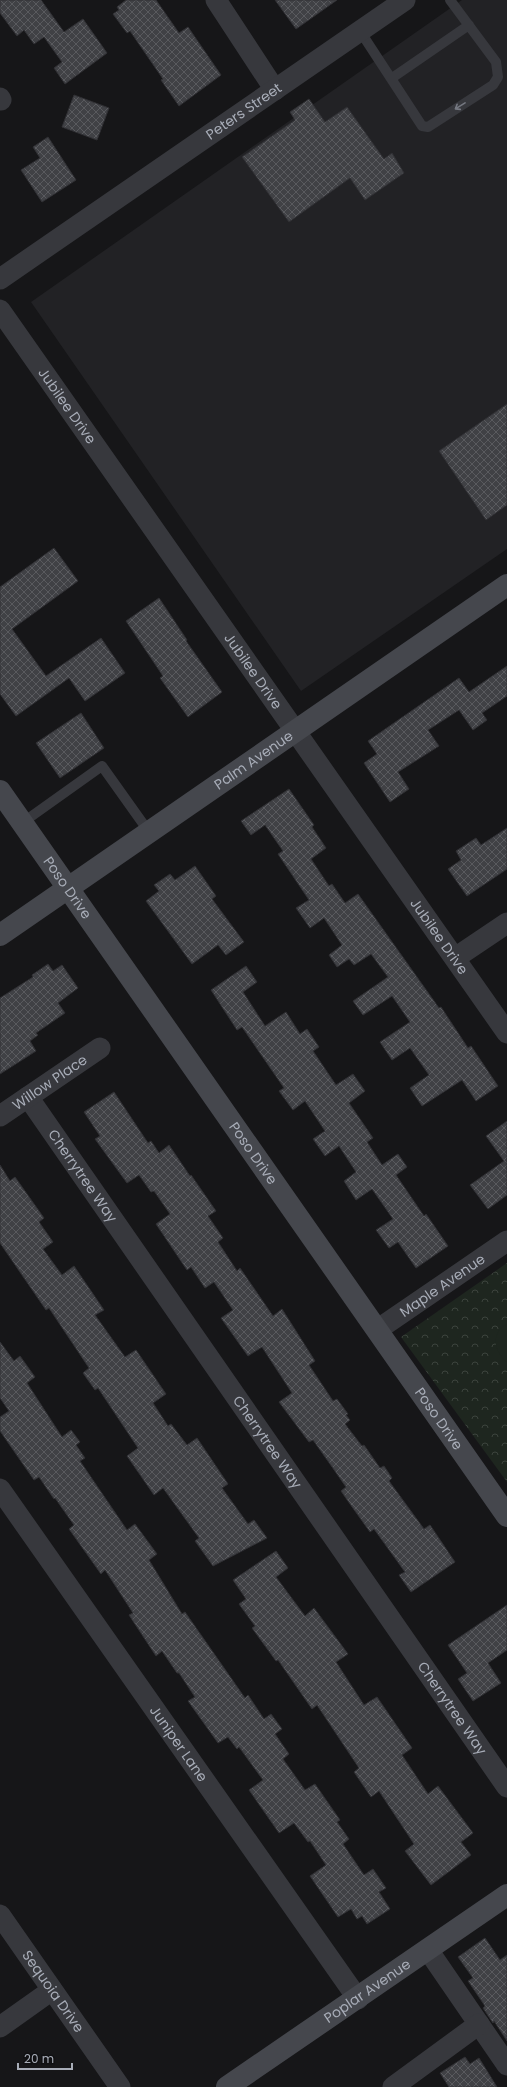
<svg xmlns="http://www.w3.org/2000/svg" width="507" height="2087" viewBox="0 0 507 2087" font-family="Poppins,sans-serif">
<defs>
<pattern id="forest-crowns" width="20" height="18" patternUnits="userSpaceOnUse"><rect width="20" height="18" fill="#1e261f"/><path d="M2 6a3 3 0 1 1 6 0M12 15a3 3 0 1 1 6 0" fill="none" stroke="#3c433d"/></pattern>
<pattern id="building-cross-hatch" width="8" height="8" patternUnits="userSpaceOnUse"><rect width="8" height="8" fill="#404145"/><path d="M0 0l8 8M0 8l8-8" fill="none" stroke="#595a5e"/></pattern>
</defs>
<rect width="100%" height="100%" fill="#161618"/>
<!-- built -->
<path fill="#222225" d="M 462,0 L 507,0 L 507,549 L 301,691 L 31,302 Z"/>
<!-- forest -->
<path fill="url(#forest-crowns)" d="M 507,1263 L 507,1482 L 401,1337 Z"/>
<!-- pitch -->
<path fill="#1e261f" d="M 507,1324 L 507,1362 C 494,1352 490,1333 507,1324 Z"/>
<!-- building -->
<path fill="url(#building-cross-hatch)" stroke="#303034" d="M 0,0 L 41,0 L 64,32 L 83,19 L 107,53 L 65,84 L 54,68 L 62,62 L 44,37 L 34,44 L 24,30 L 17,36 L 0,13 Z
M 126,0 L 156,0 L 179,33 L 188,27 L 221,75 L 179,106 L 161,80 L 163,79 L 130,31 L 127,33 L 113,14 L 119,10 L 117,7 Z
M 275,0 L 337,0 L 296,29 Z
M 74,95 L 109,108 L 97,140 L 62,127 Z
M 309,99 L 325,122 L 347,107 L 384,159 L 392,153 L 404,173 L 365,200 L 350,178 L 289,222 L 242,157 L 295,120 L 290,112 Z
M 48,137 L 76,180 L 42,202 L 21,170 L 40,158 L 33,147 Z
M 507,404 L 507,505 L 486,520 L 439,451 Z
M 54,548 L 78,581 L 12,629 L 46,676 L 101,638 L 125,673 L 85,701 L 69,678 L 16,716 L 0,694 L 0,587 Z
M 159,598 L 187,640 L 186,641 L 222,692 L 188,717 L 160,678 L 163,676 L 126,621 Z
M 507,666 L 507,696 L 482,713 L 487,720 L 473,730 L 459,710 L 428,730 L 439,746 L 398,772 L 409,789 L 390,802 L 364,763 L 377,754 L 368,741 L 459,678 L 469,692 Z
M 81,713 L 104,748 L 60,778 L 36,743 Z
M 289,789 L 314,825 L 312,827 L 326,848 L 311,859 L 329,886 L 332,884 L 345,903 L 358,894 L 439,1008 L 441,1007 L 468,1048 L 471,1046 L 498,1086 L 476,1101 L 462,1080 L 422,1106 L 410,1088 L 429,1075 L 410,1048 L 392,1060 L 380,1042 L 410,1022 L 392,996 L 363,1015 L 353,1001 L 388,977 L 371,954 L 354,965 L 349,959 L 337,967 L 329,955 L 342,945 L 324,918 L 310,928 L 296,908 L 309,900 L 278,854 L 283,851 L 265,825 L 251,835 L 241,821 Z
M 507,828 L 507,869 L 467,896 L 448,869 L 461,860 L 456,851 L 476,838 L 481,845 Z
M 195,866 L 216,896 L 212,899 L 244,942 L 226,955 L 218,945 L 192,964 L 146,901 L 159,891 L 154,885 L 170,874 L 175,880 Z
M 48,964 L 53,971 L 62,965 L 78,988 L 58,1003 L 65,1013 L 36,1033 L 38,1035 L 30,1041 L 36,1051 L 0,1074 L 0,998 L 33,977 L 32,975 Z
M 246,966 L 257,982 L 243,992 L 265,1026 L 286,1012 L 300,1034 L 307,1029 L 319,1047 L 313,1051 L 336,1085 L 353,1074 L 365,1091 L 349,1103 L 373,1138 L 367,1142 L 382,1165 L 398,1154 L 407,1167 L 396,1175 L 424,1216 L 426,1214 L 448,1246 L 416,1268 L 398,1242 L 389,1248 L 376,1230 L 393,1219 L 372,1189 L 356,1200 L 344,1181 L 356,1172 L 339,1146 L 325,1156 L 313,1139 L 325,1131 L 305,1101 L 293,1110 L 279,1091 L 284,1088 L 242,1027 L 237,1030 L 211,990 Z
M 114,1092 L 148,1143 L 151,1141 L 159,1153 L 169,1145 L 190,1176 L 191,1175 L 216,1211 L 208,1216 L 223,1238 L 218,1242 L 237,1271 L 240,1268 L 273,1316 L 282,1309 L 315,1361 L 309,1365 L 333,1401 L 337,1399 L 348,1414 L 346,1415 L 350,1420 L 345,1424 L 362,1446 L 364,1445 L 380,1468 L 384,1466 L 392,1478 L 389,1481 L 424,1529 L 430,1525 L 455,1562 L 411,1592 L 399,1575 L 405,1572 L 374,1529 L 370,1532 L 350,1504 L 341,1491 L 346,1487 L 330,1464 L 313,1440 L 309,1442 L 279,1402 L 292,1393 L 262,1347 L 248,1356 L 221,1318 L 233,1310 L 214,1282 L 205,1288 L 191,1267 L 187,1270 L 156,1224 L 170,1214 L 154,1191 L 151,1192 L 139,1175 L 127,1183 L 95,1139 L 100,1136 L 84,1112 Z
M 507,1121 L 507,1195 L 488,1209 L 470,1185 L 504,1161 L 486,1136 Z
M 0,1165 L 10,1181 L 15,1177 L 44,1218 L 39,1222 L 53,1242 L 43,1249 L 62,1275 L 74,1266 L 104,1310 L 95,1315 L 125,1357 L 136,1350 L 166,1394 L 153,1403 L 168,1426 L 171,1424 L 187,1445 L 197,1438 L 228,1484 L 222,1488 L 248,1524 L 254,1520 L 267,1538 L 213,1566 L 195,1541 L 199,1538 L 163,1488 L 154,1495 L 127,1456 L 138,1448 L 98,1388 L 95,1390 L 83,1373 L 89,1368 L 49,1308 L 46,1310 L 0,1243 Z
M 0,1342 L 14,1361 L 20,1356 L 35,1377 L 27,1383 L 62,1437 L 71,1430 L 80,1442 L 76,1445 L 85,1458 L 80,1461 L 127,1530 L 135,1524 L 157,1554 L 149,1560 L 182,1614 L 185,1612 L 245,1698 L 248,1695 L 264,1719 L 271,1714 L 282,1729 L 275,1734 L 289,1754 L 283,1759 L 305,1790 L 315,1784 L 340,1820 L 337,1822 L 349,1839 L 343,1844 L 364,1875 L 373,1869 L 386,1888 L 379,1892 L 390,1909 L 367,1924 L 362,1916 L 357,1919 L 351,1909 L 338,1917 L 310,1876 L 326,1865 L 310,1841 L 308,1842 L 294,1823 L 279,1833 L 249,1790 L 263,1780 L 239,1747 L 237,1749 L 228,1737 L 218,1743 L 188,1701 L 195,1697 L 179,1673 L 177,1673 L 162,1651 L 156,1656 L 129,1615 L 133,1613 L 105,1570 L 101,1574 L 69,1529 L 74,1525 L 55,1498 L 54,1499 L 39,1477 L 34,1480 L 0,1431 L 0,1417 L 9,1411 L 0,1398 Z
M 276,1551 L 288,1568 L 276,1577 L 305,1616 L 314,1608 L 348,1654 L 336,1662 L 364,1705 L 377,1697 L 412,1748 L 402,1755 L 428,1794 L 438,1786 L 473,1833 L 461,1842 L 471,1855 L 431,1885 L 405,1851 L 414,1844 L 379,1791 L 371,1797 L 354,1772 L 359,1768 L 317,1705 L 312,1709 L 278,1660 L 276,1661 L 252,1628 L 255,1626 L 239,1604 L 246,1599 L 233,1580 Z
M 507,1605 L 507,1650 L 488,1663 L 501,1683 L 473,1701 L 458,1679 L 467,1673 L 448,1645 Z
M 485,1938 L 500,1960 L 507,1955 L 507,2041 L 494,2021 L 493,2023 L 483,2008 L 485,2006 L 468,1981 L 473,1978 L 458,1957 Z
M 465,2057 L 470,2064 L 479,2058 L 497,2087 L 449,2087 L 440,2073 Z"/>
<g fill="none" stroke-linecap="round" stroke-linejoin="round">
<!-- lane -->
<path stroke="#37383d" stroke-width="10" d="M 360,31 L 422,126 L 428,127 L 493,85 L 498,77 L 496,62 L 450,0
M 392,78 L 469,25
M 22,823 L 102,766 L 149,832"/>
<!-- street -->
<g stroke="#37383d" stroke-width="21">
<path d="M 216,0 L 275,90"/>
<path d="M 0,98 L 1,100"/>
<path id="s1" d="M 0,279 L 405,0"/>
<path id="s2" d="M 0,310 L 507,1033"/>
<path d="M 455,958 L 507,923"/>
<path id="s3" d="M 28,1097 L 507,1787"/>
<path id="s4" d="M 0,1116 L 100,1048"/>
<path id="s5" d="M 377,1330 L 507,1241"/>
<path id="s6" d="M 0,1489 L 358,1999"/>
<path id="s7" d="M 0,1915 L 120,2087"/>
<path d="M 428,1950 L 507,2065"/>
<path d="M 0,2027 L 52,1990"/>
<path d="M 393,2087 L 479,2024"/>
</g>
<!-- secondary -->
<g stroke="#45474d" stroke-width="22">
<path id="s8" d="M 0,791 L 507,1516"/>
<path id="s9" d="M 0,935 L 507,585"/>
<path id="s10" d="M 227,2087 L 507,1895"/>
</g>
</g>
<!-- one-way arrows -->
<defs><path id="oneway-shaft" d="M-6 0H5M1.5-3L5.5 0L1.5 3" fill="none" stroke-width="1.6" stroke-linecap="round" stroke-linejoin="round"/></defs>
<use stroke="#757881" href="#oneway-shaft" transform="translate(460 106) rotate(148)"/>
<g text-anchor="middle" stroke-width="3.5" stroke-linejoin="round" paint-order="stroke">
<!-- street labels -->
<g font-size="14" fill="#a8adb8" stroke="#111113">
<text dy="5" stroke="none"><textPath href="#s1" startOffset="296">Peters Street</textPath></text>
<text dy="5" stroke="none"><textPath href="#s2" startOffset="117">Jubilee Drive</textPath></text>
<text dy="5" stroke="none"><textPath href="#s2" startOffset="441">Jubilee Drive</textPath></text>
<text dy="5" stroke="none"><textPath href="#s9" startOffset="308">Palm Avenue</textPath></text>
<text dy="5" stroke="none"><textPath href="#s8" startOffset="118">Poso Drive</textPath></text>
<text dy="5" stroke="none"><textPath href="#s2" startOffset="765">Jubilee Drive</textPath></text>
<text dy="5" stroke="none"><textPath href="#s4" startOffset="60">Willow Place</textPath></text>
<text dy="5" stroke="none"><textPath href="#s8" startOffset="442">Poso Drive</textPath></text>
<text dy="5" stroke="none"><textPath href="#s3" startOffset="96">Cherrytree Way</textPath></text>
<text dy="5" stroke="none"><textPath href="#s5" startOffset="79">Maple Avenue</textPath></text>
<text dy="5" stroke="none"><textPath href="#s8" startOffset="766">Poso Drive</textPath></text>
<text dy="5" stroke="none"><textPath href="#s3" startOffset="420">Cherrytree Way</textPath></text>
<text dy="5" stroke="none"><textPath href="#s3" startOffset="744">Cherrytree Way</textPath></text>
<text dy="5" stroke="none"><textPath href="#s6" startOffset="311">Juniper Lane</textPath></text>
<text dy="5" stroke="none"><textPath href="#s7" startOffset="93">Sequoia Drive</textPath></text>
<text dy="5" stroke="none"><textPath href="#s10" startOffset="170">Poplar Avenue</textPath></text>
</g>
</g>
<!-- scale -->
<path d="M18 2063v6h54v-6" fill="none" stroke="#a8adb8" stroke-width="2"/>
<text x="24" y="2063" font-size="12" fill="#a8adb8" stroke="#111113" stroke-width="3" paint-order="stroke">20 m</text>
</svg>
